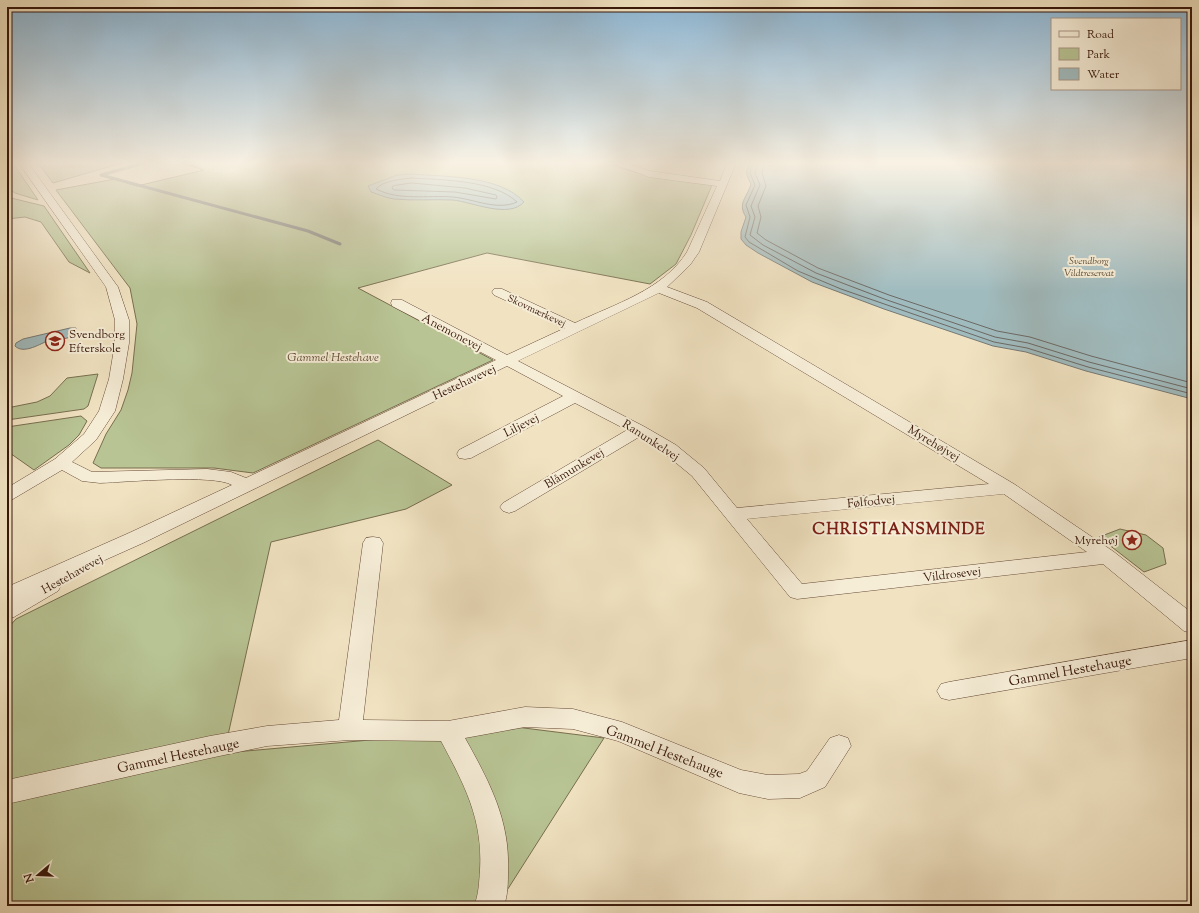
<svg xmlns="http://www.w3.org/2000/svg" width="1199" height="913" viewBox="0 0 1199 913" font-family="'Sorts Mill Goudy',serif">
<rect width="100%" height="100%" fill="#f1e3c2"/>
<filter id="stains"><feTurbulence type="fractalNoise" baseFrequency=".005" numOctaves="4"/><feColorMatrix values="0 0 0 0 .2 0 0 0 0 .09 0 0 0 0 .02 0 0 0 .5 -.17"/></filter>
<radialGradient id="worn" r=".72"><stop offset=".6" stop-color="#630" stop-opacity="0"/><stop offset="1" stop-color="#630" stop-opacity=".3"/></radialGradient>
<!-- green -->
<path fill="#b8c494" stroke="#786e4f" d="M 7,163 L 13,163 L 38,200 L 15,193 L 7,187 Z
M 38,163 L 122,163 L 53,183 Z
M 181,163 L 605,163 L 648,176 L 712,185 L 691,235 L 676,264 L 650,284 L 487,253 L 358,288 L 493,360 L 253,473 L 214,468 L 101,468 L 93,463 L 106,434 L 121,410 L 128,390 L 132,373 L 137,324 L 130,288 L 56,190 L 115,179 L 137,186 L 204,170 Z
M 7,197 L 44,206 L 90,273 L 69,262 L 41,222 L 25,217 L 7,219 Z
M 98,374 L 88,406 L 84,409 L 7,420 L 7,408 L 37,402 L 50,396 L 67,378 Z
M 81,416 L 87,421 L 79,435 L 69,445 L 34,470 L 7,451 L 7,427 Z
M 378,440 L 452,485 L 406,509 L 271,542 L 224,753 L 516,727 L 604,738 L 497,906 L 7,906 L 7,629 L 16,619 Z
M 1120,529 L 1146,535 L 1163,548 L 1166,564 L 1144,572 L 1099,537 Z"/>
<!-- water -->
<path fill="#a0bbbe" stroke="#767976" d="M 750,163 L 1192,163 L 1192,399 L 1086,371 L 1026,352 L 993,346 L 884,309 L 812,282 L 758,253 L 746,245 L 741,239 L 741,232 L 746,217 C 737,203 747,198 751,184 C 747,176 744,172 750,163 Z
M 412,174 C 446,177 499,175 524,202 C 509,219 472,202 453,200 C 434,199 414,201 394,199 C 386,198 378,194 371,192 L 368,186 L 397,175 Z
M 70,328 L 76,328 C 76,332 75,334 72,336 C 65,340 57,339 50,340 C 41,343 24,355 15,346 L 16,343 L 23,339 Z"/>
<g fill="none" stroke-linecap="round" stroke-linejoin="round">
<!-- shore -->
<path stroke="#6c6964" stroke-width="1" d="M 753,163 L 750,173 L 755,185 L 746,205 L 750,217 L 745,237 L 749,242 L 798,271 L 841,289 L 994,342 L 1027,348 L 1088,367 L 1192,394
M 758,163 L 755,173 L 760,185 L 751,206 L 755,217 L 750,235 L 763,245 L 816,273 L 887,300 L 995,337 L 1028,343 L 1089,362 L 1192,389
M 764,163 L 762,173 L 766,186 L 758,206 L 761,217 L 757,233 L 766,240 L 818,268 L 889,295 L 997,331 L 1030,337 L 1091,356 L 1192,383
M 412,178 C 443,180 494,180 517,202 C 497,211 474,199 453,197 C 427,195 400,201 376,189 C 382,181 402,179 412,178 Z
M 412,183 L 465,188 L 496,195 L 497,197 L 496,199 L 455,192 L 394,190 L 392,188 L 393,186 Z"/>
<!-- stream -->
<path stroke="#767976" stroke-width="3" d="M 144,163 L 101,175 L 308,231 L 340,244"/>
<defs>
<path id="minor" d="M 19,163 L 28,163 L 118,287 L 129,320 L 129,343 L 123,379 L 115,411 L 96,440 L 72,462 L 92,472 L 207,469 L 231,472 L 246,478 L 496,360 L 392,306 L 391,303 L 392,300 L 402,300 L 507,355 L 565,328 L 494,295 L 492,292 L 494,289 L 502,289 L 575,323 C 615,304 663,290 687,252 L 717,186 L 649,177 L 612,163 L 626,163 L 650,171 L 720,181 L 727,163 L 736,163 L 699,252 L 690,265 L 667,287 L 707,302 L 1014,484 L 1114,552 L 1192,613 L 1192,633 L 1184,631 L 1103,564 L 797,599 L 790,597 L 692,476 L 664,453 L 639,437 L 515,511 L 509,513 L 503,511 L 500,507 L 503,503 L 627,430 L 575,403 L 471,458 L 465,459 L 459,458 L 457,454 L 459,450 L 563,396 L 507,366 L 143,543 L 58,581 L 61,586 L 58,591 L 14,617 L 7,619 L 7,587 L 129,533 L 232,485 C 214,474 126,482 100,483 L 82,481 L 62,470 L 13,499 L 7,501 L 7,488 L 55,459 L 84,434 L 99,411 L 109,379 L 115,343 L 115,320 L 106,287 ZM 659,293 L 697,308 L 989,484 L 737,508 L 704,468 L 676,445 L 645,427 L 518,361 ZM 1004,494 L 1087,552 L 802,584 L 747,519 Z
M 373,537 L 380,538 L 383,543 L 363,720 L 448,721 L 525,707 L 573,709 L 622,722 L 741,770 L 768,775 L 799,774 L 807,771 L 830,738 L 839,735 L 848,738 L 851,746 L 825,787 L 800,798 L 768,799 L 739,793 L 618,741 L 573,729 L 525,727 L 465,738 C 489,781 510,820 508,870 C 508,883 508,894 504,906 L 474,906 C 479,894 479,882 480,870 C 483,819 464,784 441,741 L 350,740 L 267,746 L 210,758 L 7,804 L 7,780 L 210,736 L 267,726 L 339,720 L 363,543 L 366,538 Z
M 1192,640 L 1192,658 L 949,700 L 941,698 L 937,691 L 941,684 L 949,682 Z"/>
</defs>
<!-- minor casing -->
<use href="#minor" stroke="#664a38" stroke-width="1"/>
<!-- minor -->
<use href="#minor" fill="#f6edd7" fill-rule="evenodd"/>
</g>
<!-- sky -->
<linearGradient id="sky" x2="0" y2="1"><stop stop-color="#8bb7d7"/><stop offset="0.56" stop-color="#f9f2e4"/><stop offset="1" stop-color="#f9f2e4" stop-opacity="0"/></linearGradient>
<rect width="1199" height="291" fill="url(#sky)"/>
<!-- icons -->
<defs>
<symbol id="school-ring" viewBox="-11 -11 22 22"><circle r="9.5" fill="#f6edd7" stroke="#8f2418" stroke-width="1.5"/><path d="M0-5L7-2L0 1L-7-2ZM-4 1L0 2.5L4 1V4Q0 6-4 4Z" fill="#8f2418"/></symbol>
<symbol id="sight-ring" viewBox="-11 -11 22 22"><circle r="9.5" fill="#f6edd7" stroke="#8f2418" stroke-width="1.5"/><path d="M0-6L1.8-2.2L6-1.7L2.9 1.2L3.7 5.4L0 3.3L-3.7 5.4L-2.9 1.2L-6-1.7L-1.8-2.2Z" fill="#8f2418"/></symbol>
</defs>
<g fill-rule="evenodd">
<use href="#school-ring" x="44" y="330" width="22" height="22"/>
<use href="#sight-ring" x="1121" y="529" width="22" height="22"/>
</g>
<g text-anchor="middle" stroke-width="4" stroke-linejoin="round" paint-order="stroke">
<!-- far-park labels -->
<g font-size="10" font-style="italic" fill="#5e4b33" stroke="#f6edd7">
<text x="1089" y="264">Svendborg<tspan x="1089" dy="12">Vildtreservat</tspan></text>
</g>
<!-- far-street labels -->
<g font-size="10" fill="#37170a" stroke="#f6edd7">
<text transform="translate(537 310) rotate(25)" y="4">Skovmærkevej</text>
</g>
<!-- street labels -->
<g font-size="12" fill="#37170a" stroke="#f6edd7">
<text transform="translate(452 332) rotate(28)" y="4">Anemonevej</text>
<text transform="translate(464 382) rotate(-25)" y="4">Hestehavevej</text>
<text transform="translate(521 425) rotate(-27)" y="4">Liljevej</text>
<text transform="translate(651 440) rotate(33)" y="4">Ranunkelvej</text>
<text transform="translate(934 443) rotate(31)" y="4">Myrehøjvej</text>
<text transform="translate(574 468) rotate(-31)" y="4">Blåmunkevej</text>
<text transform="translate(871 501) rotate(-6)" y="4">Følfodvej</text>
<text transform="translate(72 574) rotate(-29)" y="4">Hestehavevej</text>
<text transform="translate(952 574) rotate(-7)" y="4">Vildrosevej</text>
</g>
<!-- poi labels -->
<g font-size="12" fill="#37170a" stroke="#f6edd7" text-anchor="start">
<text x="69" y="338">Svendborg<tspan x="69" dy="14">Efterskole</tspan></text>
<text x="1118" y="544" text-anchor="end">Myrehøj</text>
</g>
<!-- park labels -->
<g font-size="12" font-style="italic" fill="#5e4b33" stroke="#f6edd7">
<text x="333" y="361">Gammel Hestehave</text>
</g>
<!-- near-street labels -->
<g font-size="14" fill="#37170a" stroke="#f6edd7">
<text transform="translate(1070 670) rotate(-10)" y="5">Gammel Hestehauge</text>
<text transform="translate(665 751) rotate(21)" y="5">Gammel Hestehauge</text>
<text transform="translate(178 755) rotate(-12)" y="5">Gammel Hestehauge</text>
</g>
<!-- district labels -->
<g font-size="16" font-weight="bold" letter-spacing="1" fill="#7a1f14" stroke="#f6edd7">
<text x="899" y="534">CHRISTIANSMINDE</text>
</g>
</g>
<!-- margin -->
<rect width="1199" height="913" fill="none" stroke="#f1e3c2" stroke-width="24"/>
<rect x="8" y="8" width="1183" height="897" fill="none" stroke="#37170a" stroke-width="2"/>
<rect x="12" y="12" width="1175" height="889" fill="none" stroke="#37170a"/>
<!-- legend -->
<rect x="1051" y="18" width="130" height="72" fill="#f6edd7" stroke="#aa9785"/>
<rect x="1059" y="31" width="20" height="6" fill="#f6edd7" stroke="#aa9785"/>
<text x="1087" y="38" font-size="12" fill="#37170a">Road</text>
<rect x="1059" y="48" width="20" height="12" fill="#b8c494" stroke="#aa9785"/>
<text x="1087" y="58" font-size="12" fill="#37170a">Park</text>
<rect x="1059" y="68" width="20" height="12" fill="#a0bbbe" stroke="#aa9785"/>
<text x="1087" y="78" font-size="12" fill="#37170a">Water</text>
<!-- north arrow -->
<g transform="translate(38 875) rotate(251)" stroke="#f6edd7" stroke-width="3" paint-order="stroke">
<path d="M0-3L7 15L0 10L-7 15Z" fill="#37170a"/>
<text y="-6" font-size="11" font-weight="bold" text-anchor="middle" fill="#37170a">N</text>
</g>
<rect width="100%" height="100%" filter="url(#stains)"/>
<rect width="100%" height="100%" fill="url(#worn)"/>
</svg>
